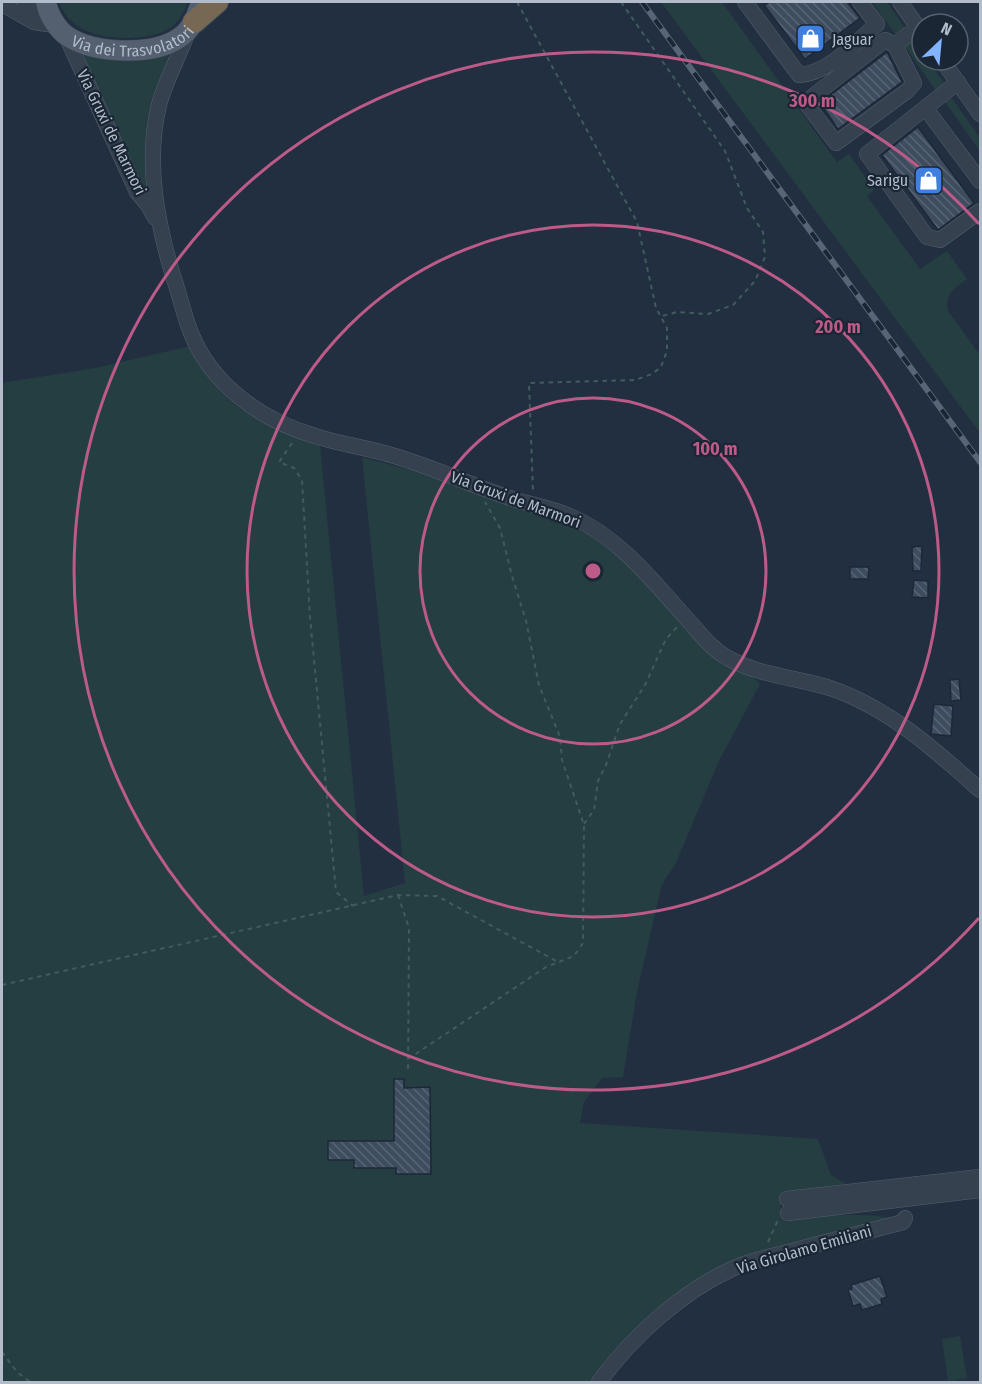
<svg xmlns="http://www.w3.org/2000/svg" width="982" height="1384" viewBox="0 0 982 1384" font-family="'Fira Sans Condensed',sans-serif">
<defs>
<pattern id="building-back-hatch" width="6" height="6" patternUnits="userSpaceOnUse" patternTransform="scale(1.5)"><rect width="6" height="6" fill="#3e4c60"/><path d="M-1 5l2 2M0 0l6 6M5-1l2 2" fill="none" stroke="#586475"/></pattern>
</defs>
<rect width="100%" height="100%" fill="#222f40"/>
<!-- green -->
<path fill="#243e41" d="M 59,2 L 188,2 C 184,12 179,22 170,28 C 148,42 100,41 79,27 C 69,21 63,12 59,2 Z
M 661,2 L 722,2 L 837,162 L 849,154 L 874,190 L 867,196 L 920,269 L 947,251 L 967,279 C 955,288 944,294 948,311 L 980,355 L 980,433 Z
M 872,2 L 887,2 L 905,28 L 896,35 Z
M 913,41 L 922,53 L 922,60 L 927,60 L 945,84 L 936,91 L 904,45 Z
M 87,54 L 165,54 L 169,57 C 151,99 142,140 147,186 L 142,187 L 84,57 Z
M 952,98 L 980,138 L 980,151 L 945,102 Z
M 190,346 C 218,404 260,427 320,445 L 364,896 L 405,883 L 362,457 L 422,473 L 501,502 L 564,521 L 592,533 L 760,684 L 719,761 L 675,865 L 662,884 L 637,992 L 623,1077 L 602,1078 L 584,1102 L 580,1123 L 818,1139 L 831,1175 L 846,1184 L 783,1194 L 780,1208 L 788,1220 C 826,1216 858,1211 896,1219 L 731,1265 L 592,1382 L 2,1382 L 2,383 L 95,368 Z
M 960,1336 L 967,1378 L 948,1381 L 942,1339 Z"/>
<!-- building -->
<path fill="url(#building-back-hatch)" stroke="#1d2837" stroke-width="1.5" d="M 770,2 L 847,2 L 860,18 L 805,59 L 764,5 Z
M 887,52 L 902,82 L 838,129 L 820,103 Z
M 918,127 L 974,203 L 938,230 L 882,155 Z
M 922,546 L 921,571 L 913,571 L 912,547 Z
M 850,567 L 869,567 L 868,579 L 850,579 Z
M 914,580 L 928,581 L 928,598 L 912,597 Z
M 959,679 L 961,700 L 951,701 L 950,680 Z
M 934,704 L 953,706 L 951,736 L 931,734 Z
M 394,1079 L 404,1079 L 404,1088 L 430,1087 L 431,1174 L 396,1174 L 396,1168 L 354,1168 L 354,1160 L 328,1160 L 328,1141 L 394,1141 Z
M 880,1276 L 887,1297 L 881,1299 L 882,1304 L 862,1310 L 860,1304 L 853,1306 L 848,1290 L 852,1289 L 851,1285 Z"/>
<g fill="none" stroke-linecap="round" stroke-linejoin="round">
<defs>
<path id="minor" d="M 25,2 L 52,17
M 745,2 L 799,75 C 829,73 855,43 877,24 L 860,2
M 900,2 L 922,33
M 2,4 L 34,22 L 54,25
M 189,29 C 180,55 166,79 159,105 C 145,163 157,223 174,279 C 180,296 184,316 191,333 C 212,385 260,419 312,435 C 338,444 365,447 391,455 C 430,466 466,483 504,496 C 526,504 549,507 570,516 C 619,537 653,581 687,619 C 700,633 711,649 728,658 C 757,675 798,678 830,688 C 889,708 935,750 980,790
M 66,36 L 137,192 L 148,205 L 155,218
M 895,45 L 885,40 L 812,97 L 808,106 L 836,143 L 907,91 L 914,83 L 895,45 L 918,27
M 942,60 L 980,114
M 958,82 L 867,154 L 927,237 L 940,240 L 980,211
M 926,109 L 980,181
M 787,1199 L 980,1177
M 788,1213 L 980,1190
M 599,1382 C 633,1336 681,1292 734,1268 C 752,1260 773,1256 792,1251 C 828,1241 866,1232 903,1222 L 905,1218"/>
<g id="major">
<path id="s1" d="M 46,2 C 48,14 57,29 67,36 C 94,54 153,56 179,38 C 190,31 195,21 199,8"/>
</g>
<path id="highway" d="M 194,22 L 217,2"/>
</defs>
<!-- minor casing -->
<use href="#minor" stroke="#545f6e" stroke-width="16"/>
<!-- major casing -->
<use href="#major" stroke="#3f4a59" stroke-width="21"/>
<!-- highway casing -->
<use href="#highway" stroke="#414c5b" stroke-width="24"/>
<!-- path -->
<path stroke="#425b5e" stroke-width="2" stroke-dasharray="4.5 4.5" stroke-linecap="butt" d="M 517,2 L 637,222 L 656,308 L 667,328 L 667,351 L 661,367 L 652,374 L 635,380 L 529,383 L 533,492
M 621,2 L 725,151 L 747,208 L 763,232 L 765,257 L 755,281 L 733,305 L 708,314 L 677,312 L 662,316
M 292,443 L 279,462 L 294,468 L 302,480 L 310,617 L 336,892 L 353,906
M 584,824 L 594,810 L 598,781 L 606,765 L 620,724 L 645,685 L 666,639 L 678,626
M 398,895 L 409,928 L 408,1069
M 2,985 L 398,895 L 437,896 L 558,962
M 408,1059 L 546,967 L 574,956 L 583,943 L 584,825 L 562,760 L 560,737 L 539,685 L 526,621 L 512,576 L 500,528 L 485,502
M 768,1242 L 778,1220
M 2,1352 L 17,1372 L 30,1382"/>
<!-- minor -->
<use href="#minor" stroke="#364150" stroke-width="15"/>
<!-- major -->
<use href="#major" stroke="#546070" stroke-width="20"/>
<!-- highway -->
<use href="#highway" stroke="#766853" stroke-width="22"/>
<defs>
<path id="rail" d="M 642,2 L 980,462"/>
</defs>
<!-- rail casing -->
<use href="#rail" stroke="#586577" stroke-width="6"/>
<!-- rail -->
<use href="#rail" stroke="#1b2635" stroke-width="4" stroke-dasharray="11" stroke-linecap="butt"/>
</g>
<!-- distance rings -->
<g fill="none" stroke="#bc5a88" stroke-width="3">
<circle cx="593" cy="571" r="173"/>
<circle cx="593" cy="571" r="346"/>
<path d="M979 918A519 519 0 1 1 979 224"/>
</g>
<!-- icons -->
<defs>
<symbol id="shop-square" viewBox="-11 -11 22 22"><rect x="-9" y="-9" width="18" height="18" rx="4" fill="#3f7fe0" stroke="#1b2635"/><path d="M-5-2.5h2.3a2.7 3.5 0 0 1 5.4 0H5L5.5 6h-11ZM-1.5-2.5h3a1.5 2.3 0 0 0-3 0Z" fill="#fff"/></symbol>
</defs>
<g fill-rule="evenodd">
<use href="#shop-square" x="794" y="22" width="33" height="33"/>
<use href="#shop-square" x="912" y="164" width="33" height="33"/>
</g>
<g text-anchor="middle" stroke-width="4.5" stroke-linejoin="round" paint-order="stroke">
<!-- street labels -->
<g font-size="16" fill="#b2bccb" stroke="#1b2635">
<text dy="6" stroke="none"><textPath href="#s1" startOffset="110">Via dei Trasvolatori</textPath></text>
<text transform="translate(112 132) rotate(64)" y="6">Via Gruxi de Marmori</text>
<text transform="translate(516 499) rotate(20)" y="6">Via Gruxi de Marmori</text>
<text transform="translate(804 1249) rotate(-16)" y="6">Via Girolamo Emiliani</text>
</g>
<!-- poi labels -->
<g font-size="16" fill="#b2bccb" stroke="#1b2635" text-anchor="start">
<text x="832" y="45">Jaguar</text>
<text x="908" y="186" text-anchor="end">Sarigu</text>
</g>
</g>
<circle cx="593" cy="571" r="9" fill="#bc5a88" stroke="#1b2635" stroke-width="3"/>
<g font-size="18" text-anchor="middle" font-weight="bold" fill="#bc5a88" stroke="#1b2635" stroke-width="4.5" stroke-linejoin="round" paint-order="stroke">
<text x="812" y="107">300 m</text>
<text x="838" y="333">200 m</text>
<text x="715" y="455">100 m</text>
</g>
<!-- border -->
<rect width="982" height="1384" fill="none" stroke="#b2bccb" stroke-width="6"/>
<!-- north arrow -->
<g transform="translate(940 42) rotate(26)"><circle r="28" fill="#1b2635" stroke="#576271" stroke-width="1.5"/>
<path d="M0-4.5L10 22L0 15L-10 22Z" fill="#83b4ff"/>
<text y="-9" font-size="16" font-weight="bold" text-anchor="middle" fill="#b2bccb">N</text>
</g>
</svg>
